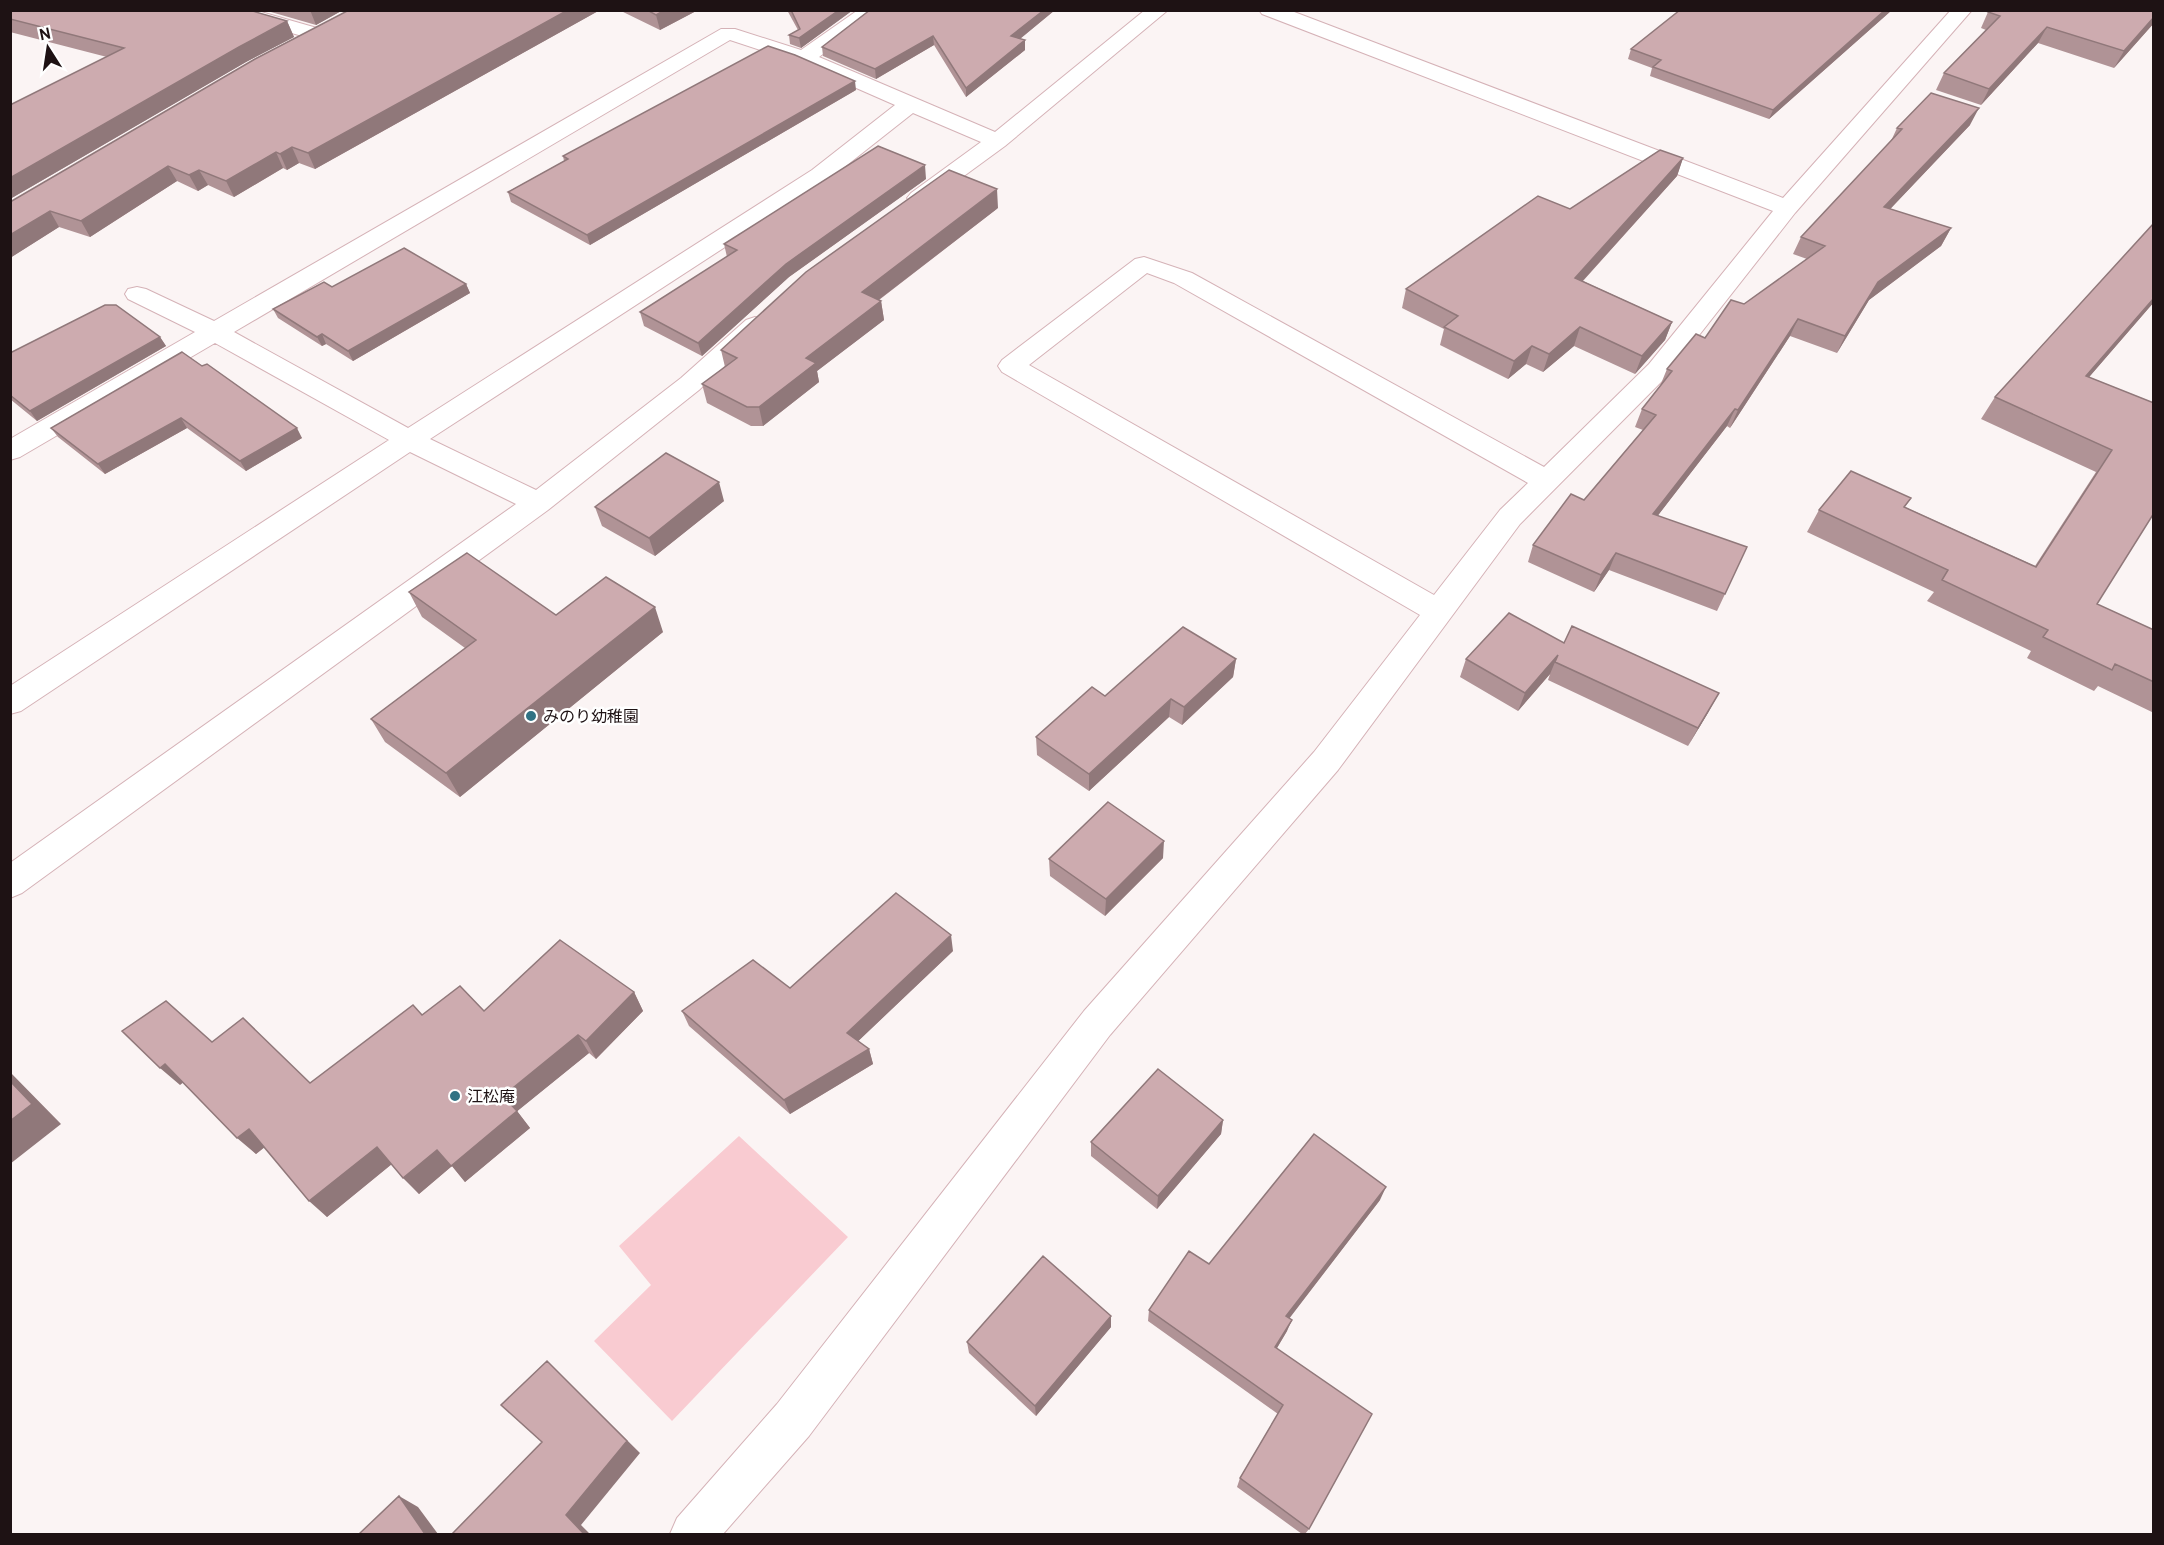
<svg xmlns="http://www.w3.org/2000/svg" width="2164" height="1545" viewBox="0 0 2164 1545" font-family="Overpass,'Noto Sans JP',sans-serif">
<rect width="100%" height="100%" fill="#fbf4f4"/>
<!-- green -->
<path fill="#f9cbd1" d="M 739,1136 L 848,1237 L 672,1421 L 594,1341 L 651,1285 L 619,1246 Z"/>
<g fill="none" stroke-linecap="round" stroke-linejoin="round">
<defs>
<path id="minor" d="M 219,10 L 254,10 L 324,30 L 327,34 L 324,38 L 317,40 L 222,14 Z
M 858,10 L 882,10 L 819,57 L 995,132 L 1145,10 L 1168,10 L 1005,146 L 927,203 L 919,205 L 911,203 L 907,198 L 911,193 L 981,142 L 913,113 L 828,180 L 430,439 L 536,490 L 681,378 L 746,320 L 755,317 L 764,320 L 768,325 L 699,390 L 548,510 L 22,893 L 10,898 L 10,863 L 516,504 L 410,452 L 21,711 L 10,714 L 10,686 L 389,440 L 215,343 L 20,457 L 10,460 L 10,439 L 195,332 L 128,299 L 125,294 L 128,289 L 137,287 L 146,289 L 214,321 L 721,29 L 735,29 L 801,50 ZM 730,40 L 797,62 L 895,105 L 812,170 L 408,428 L 234,332 Z
M 1259,10 L 1289,10 L 1783,198 L 1951,10 L 1972,10 L 1795,213 L 1667,376 L 1520,524 L 1338,770 L 1110,1035 L 809,1436 L 723,1534 L 670,1534 L 677,1518 L 777,1404 L 1084,1011 L 1314,752 L 1420,615 L 1002,372 L 998,366 L 1002,360 L 1135,259 L 1144,257 L 1192,273 L 1544,467 L 1649,364 L 1773,211 L 1262,14 ZM 1147,273 L 1174,283 L 1528,483 L 1500,510 L 1434,595 L 1029,365 Z"/>
</defs>
<!-- minor casing -->
<use href="#minor" stroke="#d5b2b7" stroke-width="2"/>
<!-- minor -->
<use href="#minor" fill="#fff" fill-rule="evenodd"/>
</g>
<!-- wall -->
<path fill="#b09396" d="M 10,10 L 287,21 L 294,37 L 246,62 L 10,199 L 10,105 L 107,57 L 10,32 Z
M 264,10 L 343,10 L 316,25 Z
M 349,10 L 600,10 L 315,169 L 299,163 L 287,170 L 283,168 L 234,197 L 208,185 L 198,191 L 177,181 L 90,237 L 59,227 L 10,258 L 10,202 Z
M 619,10 L 698,10 L 660,30 Z
M 787,10 L 853,10 L 801,48 L 790,44 L 789,35 L 798,30 Z
M 870,10 L 1055,10 L 1020,39 L 1025,40 L 1025,50 L 966,97 L 934,45 L 876,79 L 823,56 L 822,47 Z
M 1892,10 L 1769,119 L 1650,76 L 1652,68 L 1628,59 L 1631,49 Z
M 2154,10 L 2154,23 L 2114,68 L 2038,43 L 1981,105 L 1936,90 L 1944,73 L 1986,30 L 1981,28 L 1988,12 Z
M 856,90 L 590,245 L 511,202 L 508,192 L 564,161 L 563,156 Z
M 1970,125 L 1890,209 L 1951,228 L 1941,246 L 1869,300 L 1837,353 L 1790,336 L 1730,428 L 1727,426 L 1658,515 L 1725,594 L 1717,611 L 1609,570 L 1594,592 L 1528,562 L 1533,545 L 1584,500 L 1643,430 L 1635,427 L 1642,409 L 1660,386 L 1667,369 L 1744,304 L 1807,259 L 1793,254 L 1801,237 L 1891,141 L 1897,128 Z
M 1683,158 L 1677,176 L 1583,281 L 1672,322 L 1665,340 L 1635,374 L 1574,346 L 1543,372 L 1526,364 L 1508,379 L 1440,345 L 1444,329 L 1402,308 L 1406,289 L 1570,209 Z
M 926,179 L 789,277 L 702,356 L 644,326 L 640,312 L 727,257 L 724,244 Z
M 998,208 L 879,300 L 881,301 L 884,320 L 817,371 L 819,382 L 763,426 L 751,426 L 707,403 L 702,384 L 725,367 L 721,350 Z
M 2154,223 L 2154,302 L 2089,377 L 2154,403 L 2097,604 L 2154,630 L 2154,713 L 2098,686 L 2094,691 L 2027,658 L 2031,651 L 1927,601 L 1934,592 L 1807,532 L 1819,510 L 1911,498 L 1905,507 L 2035,566 L 2096,472 L 1981,419 L 1995,397 Z
M 466,284 L 470,293 L 353,361 L 326,344 L 322,346 L 278,318 L 273,309 L 332,287 Z
M 160,337 L 166,346 L 37,421 L 10,399 L 10,353 Z
M 182,352 L 302,438 L 246,471 L 187,428 L 105,474 L 58,437 L 51,428 Z
M 724,501 L 655,556 L 602,526 L 595,507 Z
M 409,592 L 556,615 L 663,632 L 460,797 L 385,742 L 371,719 L 465,648 L 422,617 Z
M 1564,643 L 1709,711 L 1688,746 L 1548,680 L 1550,674 L 1518,711 L 1460,677 L 1466,659 Z
M 1236,659 L 1233,677 L 1182,725 L 1169,717 L 1089,791 L 1037,755 L 1036,737 L 1105,696 Z
M 1163,858 L 1105,916 L 1050,876 L 1049,859 Z
M 953,951 L 858,1041 L 869,1049 L 873,1064 L 790,1114 L 689,1026 L 682,1011 L 790,988 Z
M 634,992 L 643,1011 L 596,1059 L 589,1053 L 517,1111 L 530,1128 L 465,1182 L 452,1166 L 419,1194 L 392,1164 L 327,1217 L 265,1147 L 256,1154 L 183,1082 L 180,1085 L 212,1042 L 310,1083 L 422,1015 L 484,1011 Z
M 1223,1120 L 1221,1134 L 1157,1209 L 1091,1156 L 1091,1142 Z
M 1380,1200 L 1289,1318 L 1287,1331 L 1277,1348 L 1309,1529 L 1305,1534 L 1302,1534 L 1237,1487 L 1240,1478 L 1278,1414 L 1148,1321 L 1149,1310 L 1209,1264 Z
M 1111,1316 L 1111,1327 L 1036,1416 L 969,1353 L 967,1342 Z"/>
<!-- shaded-wall -->
<path fill="#90787a" d="M 310,10 L 343,10 L 316,25 Z
M 568,10 L 600,10 L 315,169 L 308,153 Z
M 665,10 L 698,10 L 660,30 L 656,15 Z
M 839,10 L 853,10 L 801,48 L 799,38 Z
M 1044,10 L 1055,10 L 1011,46 L 1011,36 Z
M 1885,10 L 1892,10 L 1769,119 L 1773,110 Z
M 2154,17 L 2154,23 L 2114,68 L 2124,51 Z
M 287,21 L 294,37 L 246,62 L 10,199 L 10,178 L 239,47 Z
M 2047,27 L 2038,43 L 1981,105 L 1989,89 Z
M 933,36 L 934,45 L 876,79 L 875,69 Z
M 1025,40 L 1025,50 L 966,97 L 966,88 Z
M 855,81 L 856,90 L 590,245 L 587,235 Z
M 1979,108 L 1970,125 L 1876,224 L 1884,207 Z
M 292,147 L 299,163 L 287,170 L 280,154 Z
M 276,152 L 283,168 L 234,197 L 226,181 Z
M 1683,158 L 1677,176 L 1569,296 L 1575,278 Z
M 925,165 L 926,179 L 789,277 L 702,356 L 698,343 L 786,264 Z
M 168,166 L 177,181 L 90,237 L 81,221 Z
M 199,170 L 208,185 L 198,191 L 189,175 Z
M 997,189 L 998,208 L 864,311 L 862,292 Z
M 50,211 L 59,227 L 10,258 L 10,235 Z
M 1951,228 L 1941,246 L 1869,300 L 1837,353 L 1845,336 L 1878,282 Z
M 466,284 L 470,293 L 353,361 L 348,351 Z
M 2154,298 L 2154,302 L 2071,398 L 2086,376 Z
M 881,301 L 884,320 L 817,371 L 819,382 L 763,426 L 759,407 L 806,358 Z
M 1798,319 L 1790,336 L 1730,428 L 1738,410 Z
M 1672,322 L 1665,340 L 1635,374 L 1642,356 Z
M 1580,327 L 1574,346 L 1543,372 L 1549,354 Z
M 322,334 L 326,344 L 322,346 L 317,337 Z
M 160,337 L 166,346 L 37,421 L 30,411 Z
M 1532,346 L 1526,364 L 1508,379 L 1514,361 Z
M 1735,409 L 1727,426 L 1646,531 L 1653,514 Z
M 181,418 L 187,428 L 105,474 L 98,464 Z
M 297,428 L 302,438 L 246,471 L 240,461 Z
M 719,482 L 724,501 L 655,556 L 649,538 Z
M 1616,553 L 1609,570 L 1594,592 L 1601,575 Z
M 655,607 L 663,632 L 460,797 L 446,773 Z
M 1558,655 L 1550,674 L 1518,711 L 1525,693 Z
M 1236,659 L 1233,677 L 1182,725 L 1184,707 Z
M 1719,693 L 1709,711 L 1688,746 L 1698,728 Z
M 1171,699 L 1169,717 L 1089,791 L 1089,774 Z
M 1164,841 L 1163,858 L 1105,916 L 1106,899 Z
M 951,935 L 953,951 L 851,1048 L 847,1033 Z
M 634,992 L 643,1011 L 596,1059 L 586,1041 Z
M 578,1035 L 589,1053 L 515,1113 L 503,1096 Z
M 869,1049 L 873,1064 L 790,1114 L 784,1100 Z
M 165,1064 L 185,1081 L 180,1085 L 160,1068 Z
M 10,1072 L 61,1124 L 10,1164 Z
M 517,1111 L 530,1128 L 465,1182 L 452,1166 L 419,1194 L 403,1178 L 437,1150 Z
M 1223,1120 L 1221,1134 L 1157,1209 L 1158,1196 Z
M 249,1129 L 267,1145 L 256,1154 L 237,1138 Z
M 377,1147 L 393,1163 L 327,1217 L 309,1201 Z
M 1386,1187 L 1380,1200 L 1282,1328 L 1286,1316 Z
M 1111,1316 L 1111,1327 L 1036,1416 L 1035,1406 Z
M 1292,1320 L 1287,1331 L 1271,1358 L 1275,1347 Z
M 547,1361 L 640,1453 L 581,1525 L 590,1534 L 584,1534 L 566,1515 Z
M 399,1496 L 418,1507 L 438,1534 L 425,1534 Z"/>
<!-- building -->
<path fill="#cdabaf" stroke="#90787a" stroke-width="1.5" d="M 10,10 L 249,10 L 287,21 L 239,47 L 10,178 L 10,105 L 124,48 L 10,19 Z
M 349,10 L 568,10 L 308,153 L 292,147 L 280,154 L 276,152 L 226,181 L 199,170 L 189,175 L 168,166 L 81,221 L 50,211 L 10,235 L 10,202 L 255,59 Z
M 647,10 L 665,10 L 656,15 Z
M 791,10 L 839,10 L 799,38 L 789,35 L 800,29 Z
M 870,10 L 1044,10 L 1011,36 L 1025,40 L 966,88 L 933,36 L 875,69 L 822,47 Z
M 1680,10 L 1885,10 L 1773,110 L 1653,67 L 1661,60 L 1631,49 Z
M 1990,10 L 2154,10 L 2154,17 L 2124,51 L 2047,27 L 1989,89 L 1944,73 L 2000,16 L 1988,12 Z
M 768,46 L 795,55 L 855,81 L 587,235 L 508,192 L 568,159 L 563,156 Z
M 1931,93 L 1979,108 L 1884,207 L 1951,228 L 1878,282 L 1845,336 L 1798,319 L 1738,410 L 1735,409 L 1653,514 L 1747,547 L 1725,594 L 1616,553 L 1601,575 L 1533,545 L 1571,494 L 1584,500 L 1656,415 L 1642,409 L 1672,371 L 1667,369 L 1696,334 L 1705,338 L 1731,300 L 1744,304 L 1825,246 L 1801,237 L 1902,129 L 1897,128 Z
M 878,146 L 925,165 L 786,264 L 698,343 L 640,312 L 737,250 L 724,244 Z
M 1660,150 L 1683,158 L 1575,278 L 1672,322 L 1642,356 L 1580,327 L 1549,354 L 1532,346 L 1514,361 L 1444,327 L 1458,316 L 1406,289 L 1538,196 L 1570,209 Z
M 949,170 L 997,189 L 862,292 L 881,301 L 806,358 L 816,363 L 759,407 L 747,407 L 702,384 L 737,358 L 721,350 L 806,272 Z
M 2154,223 L 2154,298 L 2086,376 L 2154,403 L 2154,513 L 2097,604 L 2154,630 L 2154,682 L 2115,664 L 2112,670 L 2043,637 L 2048,630 L 1942,580 L 1948,570 L 1819,510 L 1851,471 L 1911,498 L 1904,507 L 2036,567 L 2112,450 L 1995,397 Z
M 404,248 L 466,284 L 348,351 L 322,334 L 317,337 L 273,309 L 324,282 L 332,287 Z
M 105,305 L 116,305 L 160,337 L 30,411 L 10,395 L 10,353 Z
M 182,352 L 202,366 L 207,364 L 297,428 L 240,461 L 181,418 L 98,464 L 51,428 Z
M 666,453 L 719,482 L 649,538 L 595,507 Z
M 467,553 L 556,615 L 606,577 L 655,607 L 446,773 L 371,719 L 476,640 L 409,592 Z
M 1509,613 L 1564,643 L 1572,626 L 1719,693 L 1698,728 L 1555,662 L 1558,655 L 1525,693 L 1466,659 Z
M 1183,627 L 1236,659 L 1184,707 L 1171,699 L 1089,774 L 1036,737 L 1092,687 L 1105,696 Z
M 1108,802 L 1164,841 L 1106,899 L 1049,859 Z
M 896,893 L 951,935 L 847,1033 L 869,1049 L 784,1100 L 682,1011 L 753,960 L 790,988 Z
M 560,940 L 634,992 L 586,1041 L 578,1035 L 503,1096 L 517,1111 L 451,1166 L 437,1150 L 403,1178 L 377,1147 L 309,1201 L 249,1129 L 237,1138 L 165,1064 L 160,1068 L 122,1031 L 166,1001 L 212,1042 L 243,1018 L 310,1083 L 413,1005 L 422,1015 L 460,986 L 484,1011 Z
M 1158,1069 L 1223,1120 L 1158,1196 L 1091,1142 Z
M 10,1081 L 32,1104 L 10,1121 Z
M 1314,1134 L 1386,1187 L 1286,1316 L 1292,1320 L 1275,1347 L 1372,1414 L 1309,1529 L 1240,1478 L 1283,1405 L 1149,1310 L 1189,1251 L 1209,1264 Z
M 1043,1256 L 1111,1316 L 1035,1406 L 967,1342 Z
M 547,1361 L 627,1441 L 566,1515 L 584,1534 L 452,1534 L 542,1442 L 501,1405 Z
M 399,1496 L 425,1534 L 359,1534 Z"/>
<!-- markers -->
<g fill="#307284" stroke="#fff" stroke-width="2">
<circle cx="531" cy="716" r="6"/>
<circle cx="455" cy="1096" r="6"/>
</g>
<g text-anchor="middle" stroke-width="5" stroke-linejoin="round" paint-order="stroke">
<!-- poi labels -->
<g font-size="16" fill="#1e1214" stroke="#fff" text-anchor="start">
<text x="543" y="722">みのり幼稚園</text>
<text x="467" y="1102">江松庵</text>
</g>
</g>
<!-- border -->
<rect width="2164" height="1545" fill="none" stroke="#1e1214" stroke-width="24"/>
<!-- north arrow -->
<g transform="translate(48 48) rotate(348)" stroke="#ffffff" stroke-width="4.5" paint-order="stroke">
<path d="M0-4.5L10 22L0 15L-10 22Z" fill="#1e1214"/>
<text y="-9" font-size="16" font-weight="bold" text-anchor="middle" fill="#1e1214">N</text>
</g>
</svg>
